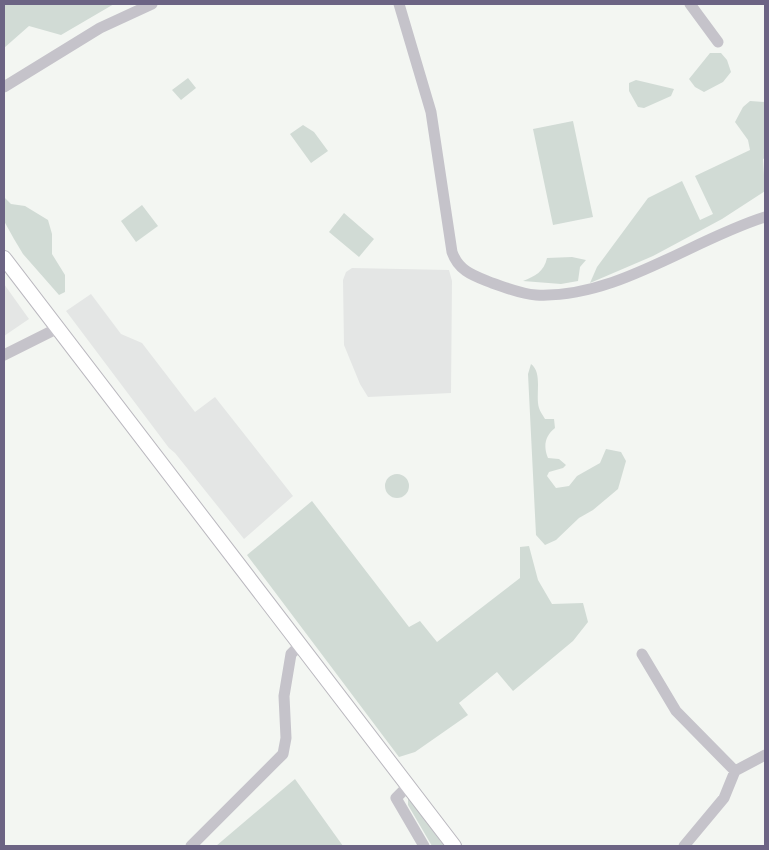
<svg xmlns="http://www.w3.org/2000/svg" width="769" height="850" viewBox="0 0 769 850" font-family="'Roboto Condensed',sans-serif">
<rect width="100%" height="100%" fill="#f3f6f2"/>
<!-- built -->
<path fill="#e4e6e5" d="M 352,268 L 449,270 L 452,281 L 451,393 L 368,397 L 360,384 L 344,345 L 343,280 L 346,272 Z
M 4,284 L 29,319 L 4,336 Z
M 91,294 L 121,334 L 142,343 L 195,412 L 215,397 L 293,496 L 244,539 L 175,453 L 169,448 L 66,311 Z"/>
<!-- green -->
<path fill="#d1dbd5" d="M 4,4 L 114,4 L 61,35 L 29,26 L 4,48 Z
M 710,53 L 721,53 L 727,60 L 731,72 L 723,82 L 704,92 L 695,87 L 689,79 Z
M 188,78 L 196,88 L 181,100 L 172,90 Z
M 636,80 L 674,89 L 671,96 L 644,108 L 638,107 L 629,91 L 629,83 Z
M 750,101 L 765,102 L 765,158 L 763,159 L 765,191 L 722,219 L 653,256 L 590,283 L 597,267 L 648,198 L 682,181 L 700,220 L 713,214 L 695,176 L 750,150 L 748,140 L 735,122 L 743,107 Z
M 573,121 L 593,217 L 553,225 L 533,129 Z
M 303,125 L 314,132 L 328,151 L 311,163 L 290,134 Z
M 4,197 L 11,204 L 25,206 L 48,220 L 52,234 L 52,254 L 65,275 L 65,292 L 59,295 L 23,254 L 14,239 L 4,221 Z
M 142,205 L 158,226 L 136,242 L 121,221 Z
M 344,213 L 374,239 L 359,257 L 329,232 Z
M 572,257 L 586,260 L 580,267 L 578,281 L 561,284 L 523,281 C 535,276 544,272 547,258 Z
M 531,364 C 543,373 535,395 539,408 C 540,412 543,415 545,419 L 554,419 L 555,428 C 545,436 543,446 548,458 L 559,459 L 566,465 L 563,468 L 549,472 L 547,476 L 556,488 L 569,486 L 577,476 L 600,463 L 606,449 L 621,452 L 626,461 L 618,489 L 593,510 L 579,518 L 556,540 L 545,545 L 536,535 L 528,374 Z
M385 486a12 12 0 1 1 24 0a12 12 0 1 1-24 0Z
M 312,501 L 409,627 L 420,621 L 437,642 L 520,578 L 520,547 L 529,546 L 538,580 L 552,604 L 583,603 L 588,622 L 573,641 L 513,691 L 497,672 L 459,703 L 468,715 L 415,752 L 399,757 L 247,555 Z
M 295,779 L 343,846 L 216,846 Z
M 408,797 L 444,846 L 432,846 L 408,805 Z"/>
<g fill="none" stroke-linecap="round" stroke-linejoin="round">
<defs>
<path id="major" d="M 4,258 L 454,846"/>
</defs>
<!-- major casing -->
<use href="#major" stroke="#bab8bf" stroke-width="16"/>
<!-- minor -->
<path stroke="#c5c3ca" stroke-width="11" d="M 399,4 L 431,112 L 452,252 C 459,272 475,276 492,283 C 507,288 521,294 536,295 C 616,299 691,240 765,217
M 690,4 L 718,42
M 4,87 L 100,28 L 152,4
M 4,355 L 58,328
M 642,654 L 676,711 L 735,771
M 408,786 L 396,798 L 424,846
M 191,846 L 283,754 L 286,738 L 284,696 L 291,654 L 300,645
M 684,846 L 724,798 L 735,771 L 765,755"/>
<!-- major -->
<use href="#major" stroke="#fff" stroke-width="14"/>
</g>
<!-- border -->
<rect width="769" height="850" fill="none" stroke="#6c6484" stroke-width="10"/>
</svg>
